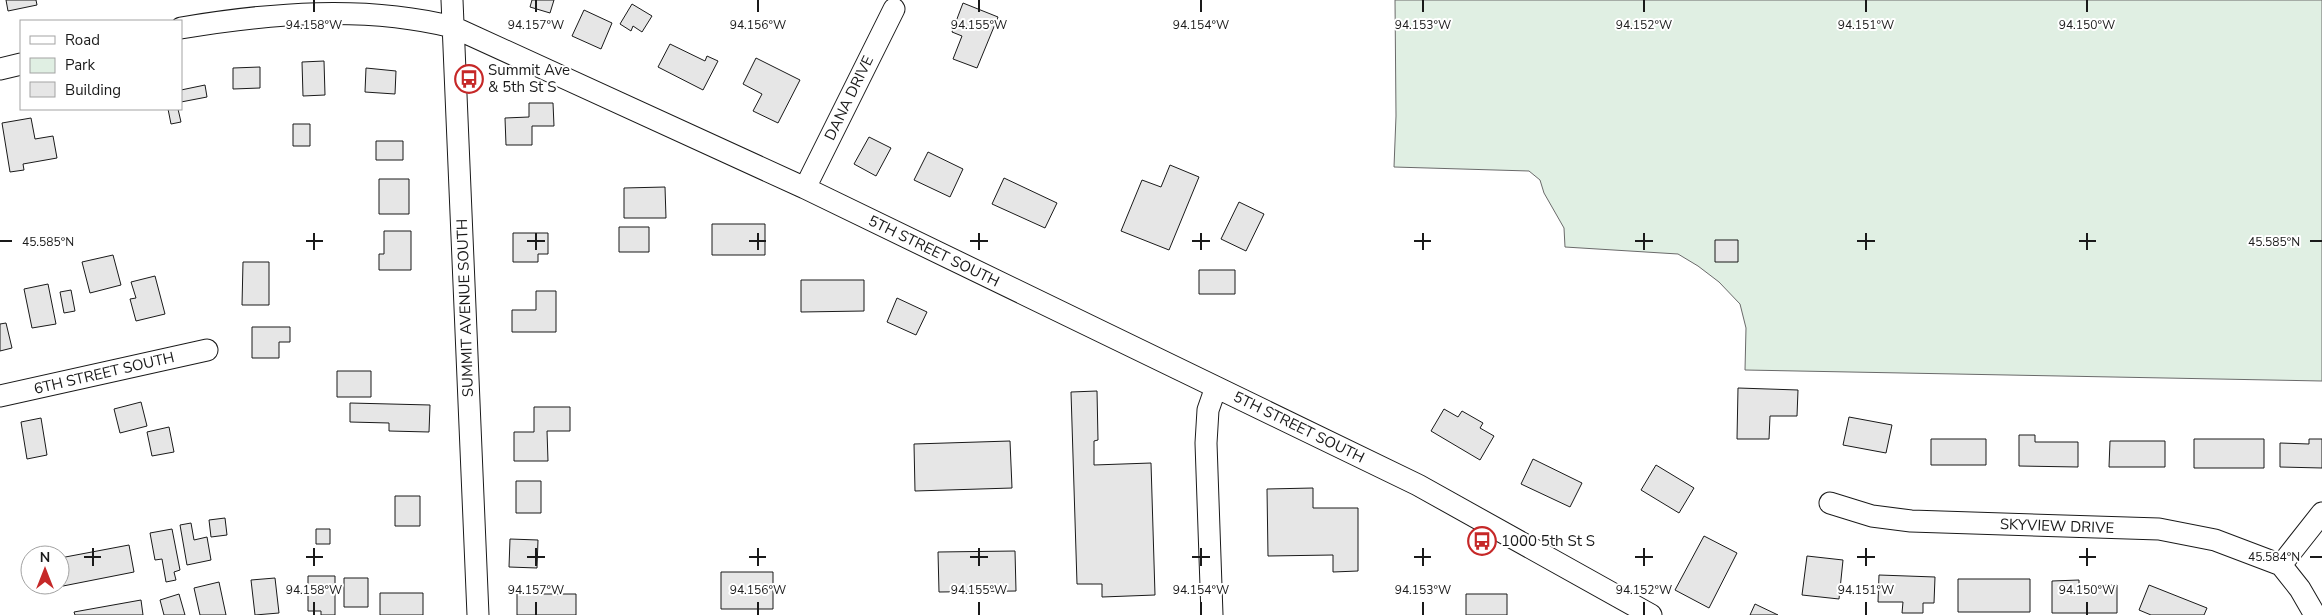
<svg xmlns="http://www.w3.org/2000/svg" width="2322" height="615" viewBox="0 0 2322 615" font-family="'Nunito Sans',sans-serif">
<rect width="100%" height="100%" fill="#fff"/>
<!-- green -->
<path fill="#e0efe3" stroke="#6a6a6a" d="M 1395,0 L 2322,0 L 2322,381 L 1745,370 L 1746,328 L 1740,304 L 1719,282 L 1698,266 L 1678,254 L 1565,247 L 1564,228 L 1544,193 L 1540,180 L 1529,171 L 1394,167 L 1396,116 Z"/>
<!-- building -->
<path fill="#e6e6e6" stroke="#1a1a1a" d="M 6,0 L 36,0 L 37,5 L 8,11 Z
M 532,0 L 554,0 L 550,13 L 530,7 Z
M 963,3 L 998,17 L 977,68 L 953,59 L 962,36 L 952,32 Z
M 632,4 L 652,16 L 642,32 L 633,26 L 631,31 L 620,24 Z
M 584,10 L 612,23 L 601,49 L 572,36 Z
M 670,44 L 705,61 L 707,56 L 718,61 L 703,90 L 658,67 Z
M 756,58 L 800,80 L 778,123 L 753,111 L 762,94 L 743,84 Z
M 324,61 L 325,95 L 303,96 L 302,62 Z
M 260,67 L 260,88 L 233,89 L 233,68 Z
M 366,68 L 396,71 L 395,94 L 365,92 Z
M 205,85 L 207,97 L 181,102 L 181,90 Z
M 529,103 L 553,103 L 554,126 L 532,126 L 532,145 L 506,145 L 505,118 L 529,117 Z
M 168,109 L 178,109 L 181,122 L 171,124 Z
M 31,118 L 35,139 L 53,136 L 57,158 L 23,164 L 24,170 L 10,172 L 2,123 Z
M 293,124 L 310,124 L 310,146 L 293,146 Z
M 869,137 L 891,148 L 876,176 L 854,164 Z
M 376,141 L 403,141 L 403,160 L 376,160 Z
M 928,152 L 963,169 L 950,197 L 914,180 Z
M 1170,165 L 1199,177 L 1169,250 L 1121,231 L 1142,180 L 1161,187 Z
M 1004,178 L 1057,203 L 1045,228 L 992,204 Z
M 379,179 L 409,179 L 409,214 L 379,214 Z
M 665,187 L 666,218 L 624,218 L 624,188 Z
M 1239,202 L 1264,214 L 1246,251 L 1221,239 Z
M 712,224 L 765,224 L 765,255 L 712,255 Z
M 619,227 L 649,227 L 649,252 L 619,252 Z
M 384,231 L 411,231 L 411,270 L 379,270 L 379,254 L 384,254 Z
M 513,233 L 548,233 L 548,254 L 538,254 L 538,262 L 513,262 Z
M 1715,240 L 1738,240 L 1738,262 L 1715,262 Z
M 113,255 L 121,285 L 90,293 L 82,262 Z
M 243,262 L 269,262 L 269,305 L 242,305 Z
M 1199,270 L 1235,270 L 1235,294 L 1199,294 Z
M 155,276 L 165,314 L 136,321 L 130,299 L 136,298 L 131,282 Z
M 801,280 L 864,280 L 864,311 L 801,312 Z
M 48,284 L 56,324 L 32,328 L 24,289 Z
M 71,290 L 75,311 L 64,313 L 60,292 Z
M 536,291 L 556,291 L 556,332 L 512,332 L 512,310 L 536,310 Z
M 897,298 L 927,312 L 916,335 L 887,322 Z
M 6,323 L 12,348 L 0,351 L 0,324 Z
M 252,327 L 290,327 L 290,342 L 279,342 L 279,358 L 252,358 Z
M 337,371 L 371,371 L 371,397 L 337,397 Z
M 1738,388 L 1798,390 L 1797,416 L 1770,416 L 1769,439 L 1737,439 Z
M 1097,391 L 1098,440 L 1094,441 L 1094,465 L 1151,463 L 1155,595 L 1102,597 L 1102,584 L 1077,584 L 1071,392 Z
M 141,402 L 147,426 L 120,433 L 114,409 Z
M 350,403 L 430,405 L 429,432 L 389,431 L 389,423 L 350,422 Z
M 534,407 L 570,407 L 570,431 L 547,431 L 548,461 L 514,461 L 514,432 L 534,432 Z
M 1444,409 L 1458,417 L 1462,411 L 1483,423 L 1480,428 L 1494,436 L 1480,460 L 1431,431 Z
M 1849,417 L 1892,425 L 1886,453 L 1843,445 Z
M 41,418 L 47,455 L 27,459 L 21,422 Z
M 169,427 L 174,452 L 152,456 L 147,432 Z
M 2019,435 L 2035,435 L 2035,442 L 2078,442 L 2078,467 L 2019,466 Z
M 1931,439 L 1986,439 L 1986,465 L 1931,465 Z
M 2194,439 L 2264,439 L 2264,468 L 2194,468 Z
M 2309,439 L 2322,439 L 2322,468 L 2280,467 L 2280,443 L 2309,444 Z
M 1010,441 L 1012,488 L 915,491 L 914,444 Z
M 2110,441 L 2165,441 L 2165,467 L 2109,467 Z
M 1533,459 L 1582,483 L 1570,507 L 1521,484 Z
M 1656,465 L 1694,488 L 1679,513 L 1641,490 Z
M 516,481 L 541,481 L 541,513 L 516,513 Z
M 1313,488 L 1313,508 L 1358,508 L 1358,571 L 1333,572 L 1333,555 L 1268,556 L 1267,489 Z
M 395,496 L 420,496 L 420,526 L 395,526 Z
M 225,518 L 227,535 L 211,537 L 209,520 Z
M 191,523 L 194,540 L 207,537 L 211,560 L 187,565 L 180,525 Z
M 172,529 L 180,570 L 174,572 L 176,580 L 166,582 L 162,559 L 155,560 L 150,533 Z
M 316,529 L 330,529 L 330,544 L 316,544 Z
M 1704,536 L 1737,553 L 1709,608 L 1675,590 Z
M 510,539 L 538,540 L 537,568 L 509,567 Z
M 129,545 L 134,572 L 63,586 L 60,558 Z
M 1015,551 L 1016,591 L 939,592 L 938,552 Z
M 1807,556 L 1843,560 L 1839,599 L 1802,595 Z
M 721,572 L 773,572 L 773,609 L 721,609 Z
M 1879,575 L 1935,577 L 1934,603 L 1923,603 L 1923,613 L 1902,613 L 1903,602 L 1878,602 Z
M 308,576 L 335,576 L 335,615 L 321,615 L 321,611 L 308,611 Z
M 275,578 L 279,613 L 255,615 L 251,580 Z
M 344,578 L 368,578 L 368,607 L 344,607 Z
M 1958,579 L 2030,579 L 2030,612 L 1958,612 Z
M 2079,580 L 2079,586 L 2117,585 L 2117,613 L 2052,613 L 2052,581 Z
M 219,582 L 226,615 L 200,615 L 194,588 Z
M 2149,585 L 2207,608 L 2204,615 L 2151,615 L 2139,610 Z
M 380,593 L 423,593 L 423,615 L 380,615 Z
M 179,594 L 185,615 L 164,615 L 160,600 Z
M 517,594 L 576,594 L 576,615 L 517,615 Z
M 1466,594 L 1507,594 L 1507,615 L 1466,615 Z
M 141,600 L 143,615 L 75,615 L 74,612 Z
M 1755,604 L 1778,615 L 1750,615 Z"/>
<g fill="none" stroke-linecap="round" stroke-linejoin="round">
<defs>
<path id="minor" d="M 452,0 L 478,615
M 181,28 C 270,13 365,5 453,27 L 805,188 L 1418,485 L 1651,615
M 0,69 L 21,64
M 805,188 L 894,9
M 0,396 L 207,350
M 1830,503 L 1872,516 L 1911,521 L 2159,529 L 2215,540 L 2281,565 L 2300,589 L 2315,615
M 2281,565 L 2322,513
M 1212,615 L 1206,443 L 1208,410 L 1216,387"/>
</defs>
<!-- minor casing -->
<use href="#minor" stroke="#1a1a1a" stroke-width="23"/>
<!-- minor -->
<use href="#minor" stroke="#fff" stroke-width="21"/>
</g>
<!-- ticks -->
<path fill="none" stroke="#1a1a1a" stroke-width="2" d="M 314,0 L 314,12M 536,0 L 536,12M 758,0 L 758,12M 979,0 L 979,12M 1201,0 L 1201,12M 1423,0 L 1423,12M 1644,0 L 1644,12M 1866,0 L 1866,12M 2087,0 L 2087,12M 314,233 L 314,250M 536,233 L 536,250M 758,233 L 758,250M 979,233 L 979,250M 1201,233 L 1201,250M 1423,233 L 1423,250M 1644,233 L 1644,250M 1866,233 L 1866,250M 2087,233 L 2087,250M 0,241 L 12,241M 306,241 L 323,241M 527,241 L 545,241M 749,241 L 766,241M 970,241 L 988,241M 1192,241 L 1210,241M 1414,241 L 1431,241M 1635,241 L 1653,241M 1857,241 L 1875,241M 2079,241 L 2096,241M 2310,241 L 2322,241M 93,548 L 93,566M 314,548 L 314,566M 536,548 L 536,566M 758,548 L 758,566M 979,548 L 979,566M 1201,548 L 1201,566M 1423,548 L 1423,566M 1644,548 L 1644,566M 1866,548 L 1866,566M 2087,548 L 2087,566M 84,557 L 101,557M 306,557 L 323,557M 527,557 L 545,557M 749,557 L 766,557M 970,557 L 988,557M 1192,557 L 1210,557M 1414,557 L 1431,557M 1635,557 L 1653,557M 1857,557 L 1875,557M 2079,557 L 2096,557M 2310,557 L 2322,557M 314,602 L 314,615M 536,602 L 536,615M 758,602 L 758,615M 979,602 L 979,615M 1201,602 L 1201,615M 1423,602 L 1423,615M 1644,602 L 1644,615M 1866,602 L 1866,615M 2087,602 L 2087,615"/>
<!-- icons -->
<defs>
<symbol id="bus-ring" viewBox="-11 -11 22 22"><circle r="9.5" fill="#fff" stroke="#c62828" stroke-width="1.5"/><path d="M-5-6H5V4H4V6H2V4H-2V6H-4V4H-5ZM-3.5-4V0h7V-4ZM-3.5 1.2v1.5H-2V1.2ZM2 1.2v1.5H3.5V1.2Z" fill="#c62828"/></symbol>
</defs>
<g fill-rule="evenodd">
<use href="#bus-ring" x="453" y="63" width="32" height="32"/>
<use href="#bus-ring" x="1466" y="525" width="32" height="32"/>
</g>
<g text-anchor="middle" stroke-width="4" stroke-linejoin="round" paint-order="stroke">
<!-- poi labels -->
<g font-size="15" fill="#1a1a1a" stroke="#fff" text-anchor="start">
<text x="488" y="75">Summit Ave<tspan x="488" dy="17">&amp; 5th St S</tspan></text>
<text x="1501" y="546">1000 5th St S</text>
</g>
<!-- street labels -->
<g font-size="15" fill="#1a1a1a" stroke="#fff">
<text transform="translate(849 98) rotate(-64)" y="5">DANA DRIVE</text>
<text transform="translate(934 251) rotate(26)" y="5">5TH STREET SOUTH</text>
<text transform="translate(465 308) rotate(-92)" y="5">SUMMIT AVENUE SOUTH</text>
<text transform="translate(104 373) rotate(-13)" y="5">6TH STREET SOUTH</text>
<text transform="translate(1299 427) rotate(26)" y="5">5TH STREET SOUTH</text>
<text transform="translate(2057 526) rotate(2)" y="5">SKYVIEW DRIVE</text>
</g>
</g>
<g font-size="12" text-anchor="middle" fill="#1a1a1a" stroke="#fff" stroke-width="4" stroke-linejoin="round" paint-order="stroke">
<text x="314" y="29">94.158°W</text>
<text x="536" y="29">94.157°W</text>
<text x="758" y="29">94.156°W</text>
<text x="979" y="29">94.155°W</text>
<text x="1201" y="29">94.154°W</text>
<text x="1423" y="29">94.153°W</text>
<text x="1644" y="29">94.152°W</text>
<text x="1866" y="29">94.151°W</text>
<text x="2087" y="29">94.150°W</text>
<text x="48" y="246">45.585°N</text>
<text x="2274" y="246">45.585°N</text>
<text x="2274" y="561">45.584°N</text>
<text x="314" y="594">94.158°W</text>
<text x="536" y="594">94.157°W</text>
<text x="758" y="594">94.156°W</text>
<text x="979" y="594">94.155°W</text>
<text x="1201" y="594">94.154°W</text>
<text x="1423" y="594">94.153°W</text>
<text x="1644" y="594">94.152°W</text>
<text x="1866" y="594">94.151°W</text>
<text x="2087" y="594">94.150°W</text>
</g>
<!-- legend -->
<rect x="20" y="20" width="162" height="90" fill="#ffffff" stroke="#a3a3a3"/>
<rect x="30" y="36" width="25" height="8" fill="#ffffff" stroke="#a3a3a3"/>
<text x="65" y="45" font-size="15" fill="#1a1a1a">Road</text>
<rect x="30" y="58" width="25" height="15" fill="#e0efe3" stroke="#a3a3a3"/>
<text x="65" y="70" font-size="15" fill="#1a1a1a">Park</text>
<rect x="30" y="82" width="25" height="15" fill="#e6e6e6" stroke="#a3a3a3"/>
<text x="65" y="95" font-size="15" fill="#1a1a1a">Building</text>
<!-- north arrow -->
<g transform="translate(45 570)"><circle r="24" fill="#ffffff" stroke="#a3a3a3"/>
<path d="M0-4L9 19L0 12L-9 19Z" fill="#c62828"/>
<text y="-8" font-size="14" font-weight="bold" text-anchor="middle" fill="#1a1a1a">N</text>
</g>
</svg>
